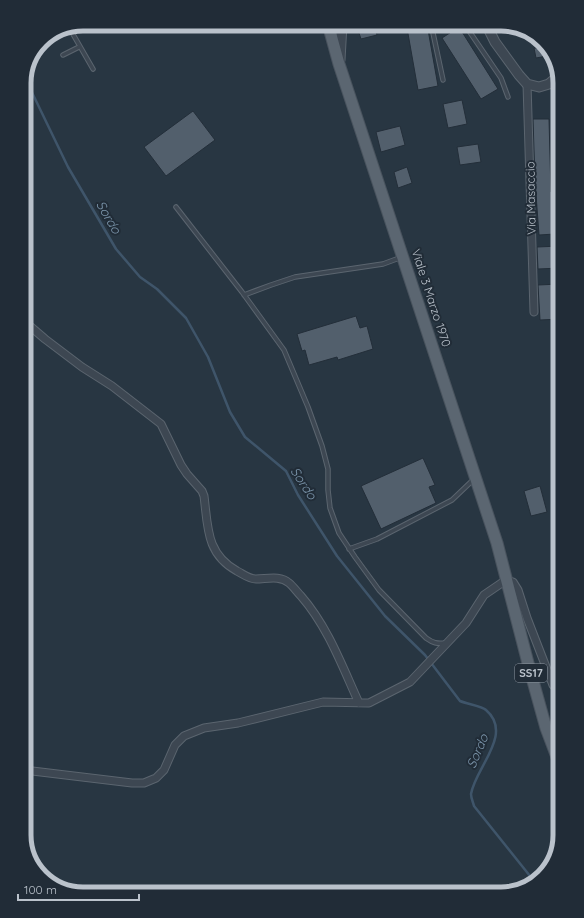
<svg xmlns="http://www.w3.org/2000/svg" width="584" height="918" viewBox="0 0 584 918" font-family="Quicksand,sans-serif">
<rect width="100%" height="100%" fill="#283642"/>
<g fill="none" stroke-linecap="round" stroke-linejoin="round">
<!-- stream -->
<path stroke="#3f556a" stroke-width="2.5" d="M 25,78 L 68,167 L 116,249 L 140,277 L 157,289 L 186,318 L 208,357 L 230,412 L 245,437 L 286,471 L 298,495 L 337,556 L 385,616 L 425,655 L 460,701 C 467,704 482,706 486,710 C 514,734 475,768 471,794 C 471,798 473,802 474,806 L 534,881"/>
</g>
<!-- building -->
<path fill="#525f6c" stroke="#232e39" d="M 356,24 L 374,24 L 377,35 L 361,39 Z
M 427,24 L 438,86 L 418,90 L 407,28 Z
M 459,27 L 498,89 L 481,99 L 442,38 Z
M 532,33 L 546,47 L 547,56 L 536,58 L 534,48 L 537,48 Z
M 462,100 L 467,124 L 448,128 L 443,104 Z
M 193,111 L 215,140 L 166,176 L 144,147 Z
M 533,119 L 549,119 L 551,192 L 553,192 L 555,234 L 539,235 L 535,181 Z
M 400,126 L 405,145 L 381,152 L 376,132 Z
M 478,144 L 481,162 L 460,165 L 457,147 Z
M 407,167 L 412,183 L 398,188 L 394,172 Z
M 560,246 L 560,268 L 538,269 L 537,247 Z
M 560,284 L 560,319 L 540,320 L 538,285 Z
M 356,316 L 360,328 L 367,326 L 373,349 L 338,360 L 337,357 L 309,365 L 305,350 L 302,351 L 297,334 Z
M 423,458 L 435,485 L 429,487 L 436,503 L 381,529 L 361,486 Z
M 540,486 L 547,512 L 531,516 L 524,491 Z"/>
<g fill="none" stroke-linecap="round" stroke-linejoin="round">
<defs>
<path id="service" d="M 438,24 L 434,28 L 433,33 L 443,80
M 467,24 L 465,25 L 501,78 L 508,97
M 233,25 L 234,24
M 70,29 L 93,69
M 63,55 L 79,47
M 176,207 L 242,292 L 284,350 L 308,407 L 322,446 L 328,469 L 328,490 L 330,508 L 339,533 L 355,557 L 379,590 L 426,638 C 433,643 437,644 445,643
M 244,295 L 271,285 L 295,277 L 383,264 L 402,257
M 349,549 L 377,539 L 452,500 L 474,479"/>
<path id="minor" d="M 527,84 L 534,312
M 24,321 L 45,339 L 82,367 L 112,386 L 161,424 L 181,465 L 187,474 L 202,491 L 204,496 C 208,527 206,554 237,571 C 243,574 249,579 256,579 C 267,579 280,575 289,583 C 293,586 297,592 301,596 C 328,627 342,666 359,703
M 24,770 L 132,783 L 144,783 L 156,778 L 164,770 L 175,745 L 184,736 L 204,728 L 238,723 L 323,702 L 369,703 L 410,682 L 466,623 L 484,595 L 506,580 L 513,582 L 518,590 L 527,618 L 553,685 L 560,691"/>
<path id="tertiary" d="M 486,24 L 495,42 L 519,75 L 527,84 L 539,87 L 549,84 L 557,77 L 558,73
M 340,60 L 342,24"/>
<path id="primary" d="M 328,24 L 339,64 L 497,543 L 528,663 L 546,728 L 560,765"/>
</defs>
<!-- service casing -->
<use href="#service" stroke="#5b656f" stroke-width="5.5"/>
<!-- minor casing -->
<use href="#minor" stroke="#5b656f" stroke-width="9"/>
<!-- tertiary casing -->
<use href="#tertiary" stroke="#5b656f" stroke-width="11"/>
<!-- primary casing -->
<use href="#primary" stroke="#49535e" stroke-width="13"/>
<!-- service -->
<use href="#service" stroke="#3d4752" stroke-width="3.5"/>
<!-- minor -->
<use href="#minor" stroke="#3d4752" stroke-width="7"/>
<!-- tertiary -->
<use href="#tertiary" stroke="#3d4752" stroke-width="9"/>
<!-- primary -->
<use href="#primary" stroke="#5b6671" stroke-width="11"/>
</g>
<g text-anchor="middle" stroke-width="4" stroke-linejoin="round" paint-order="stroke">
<!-- shield labels -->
<rect fill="#212c37" stroke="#8c959f" stroke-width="1" x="515" y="664" width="32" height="18" rx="3"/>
<g font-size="11" font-weight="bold" fill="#bac2cb">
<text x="531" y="677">SS17</text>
</g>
<!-- street labels -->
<g font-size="12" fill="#bac2cb" stroke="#212c37">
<text transform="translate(531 198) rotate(-91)" y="4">Via Masaccio</text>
<text transform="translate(431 298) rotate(72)" y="4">Viale 3 Marzo 1970</text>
</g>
<!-- water labels -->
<g font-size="13" font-style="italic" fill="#7c96ac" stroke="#212c37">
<text transform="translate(109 217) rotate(60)" y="5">Sordo</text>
<text transform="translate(304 483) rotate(57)" y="5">Sordo</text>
<text transform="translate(477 751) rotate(-67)" y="5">Sordo</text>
</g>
</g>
<!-- crop -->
<path d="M0 0H584V918H0ZM83 31H501A52 52 0 0 1 553 83V835A52 52 0 0 1 501 887H83A52 52 0 0 1 31 835V83A52 52 0 0 1 83 31Z" fill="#212c37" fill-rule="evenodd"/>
<path fill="none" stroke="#bac2cb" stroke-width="5" d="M83 31H501A52 52 0 0 1 553 83V835A52 52 0 0 1 501 887H83A52 52 0 0 1 31 835V83A52 52 0 0 1 83 31Z"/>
<!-- scale -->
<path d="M18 894v6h121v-6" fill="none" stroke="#bac2cb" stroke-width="2"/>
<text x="24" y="894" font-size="12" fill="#bac2cb" stroke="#212c37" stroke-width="3" paint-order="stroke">100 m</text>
</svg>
